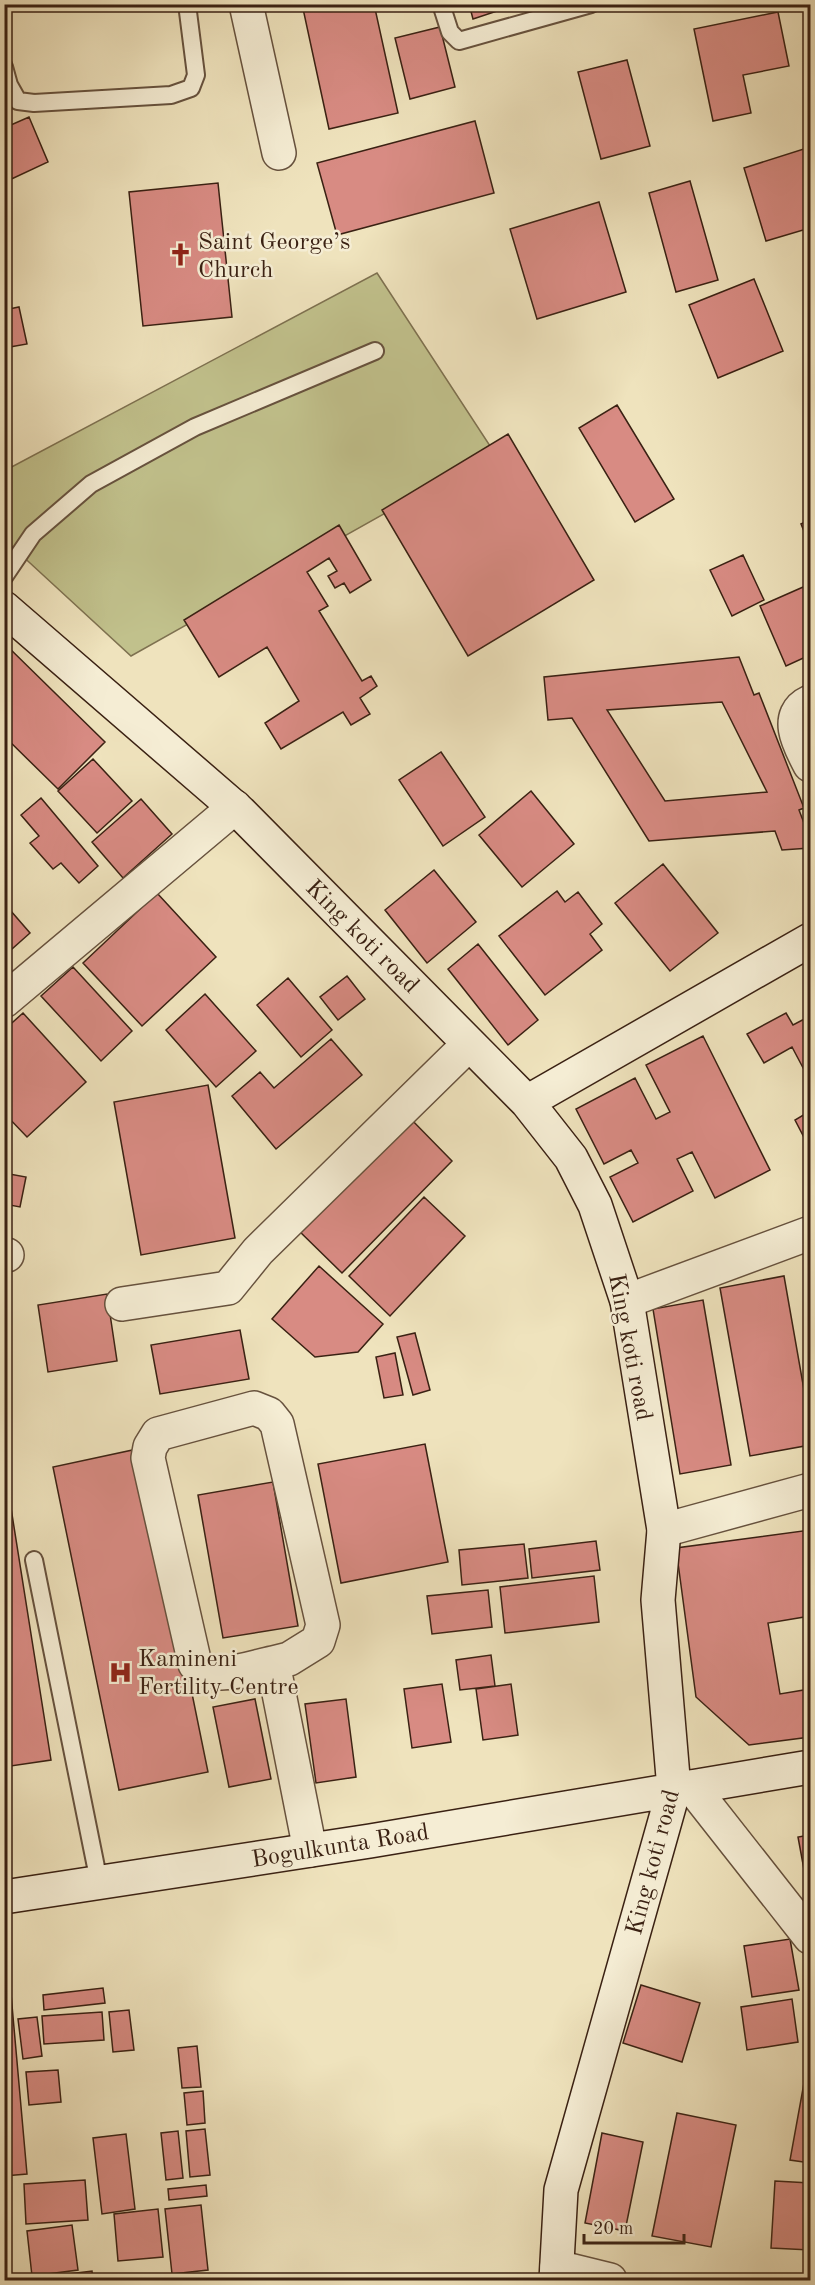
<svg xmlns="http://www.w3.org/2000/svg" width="815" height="2285" viewBox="0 0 815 2285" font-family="'Old Standard TT',serif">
<rect width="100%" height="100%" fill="#efe3bd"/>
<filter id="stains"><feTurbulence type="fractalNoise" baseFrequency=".00333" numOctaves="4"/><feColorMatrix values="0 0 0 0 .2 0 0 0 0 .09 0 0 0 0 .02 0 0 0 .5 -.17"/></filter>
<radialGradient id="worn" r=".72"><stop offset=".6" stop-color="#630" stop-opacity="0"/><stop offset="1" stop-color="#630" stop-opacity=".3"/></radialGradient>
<!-- green -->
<path fill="#c1c18c" stroke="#7e7150" stroke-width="1.5" d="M 377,273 L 494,452 L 131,656 L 5,540 L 4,471 Z"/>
<!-- building -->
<path fill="#d88b83" stroke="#3a2113" stroke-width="1.5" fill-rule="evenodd" d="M 302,4 L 374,4 L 398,113 L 329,129 Z
M 469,4 L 518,4 L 473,19 Z
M 778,12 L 789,66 L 743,75 L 751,113 L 713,121 L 694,29 Z
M 440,27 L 455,87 L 410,99 L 395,38 Z
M 627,60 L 650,146 L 601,159 L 578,72 Z
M 29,117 L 48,162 L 5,182 L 4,128 Z
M 475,121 L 494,193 L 337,235 L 317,163 Z
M 810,147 L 810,228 L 766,241 L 744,168 Z
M 690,181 L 718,280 L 676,292 L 649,193 Z
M 218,183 L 232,317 L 143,326 L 129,192 Z
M 599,202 L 626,292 L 537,319 L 510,229 Z
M 754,279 L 783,351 L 718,378 L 689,305 Z
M 19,307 L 27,344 L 4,348 L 4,310 Z
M 617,405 L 674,499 L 635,522 L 579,428 Z
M 508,434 L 594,580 L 468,656 L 382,510 Z
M 810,520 L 810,546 L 801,524 Z
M 339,525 L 371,580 L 350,593 L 344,583 L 335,588 L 328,576 L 337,571 L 329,558 L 307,572 L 328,606 L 319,611 L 362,681 L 371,676 L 377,686 L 360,698 L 370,714 L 351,725 L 343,712 L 281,749 L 265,723 L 299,701 L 267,647 L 219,677 L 184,620 Z
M 743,555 L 764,600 L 732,616 L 710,570 Z
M 810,584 L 810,655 L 786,666 L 760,606 Z
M 4,643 L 105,742 L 58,789 L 4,736 Z
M 739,657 L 754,695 L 759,693 L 804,808 L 799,810 L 810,839 L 810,848 L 782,850 L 775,831 L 649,841 L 572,718 L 548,720 L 544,677 ZM 722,702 L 767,792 L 665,801 L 607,710 Z
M 441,752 L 485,817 L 443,846 L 399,780 Z
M 93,759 L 132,801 L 97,833 L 58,791 Z
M 531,791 L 574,844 L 522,887 L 479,835 Z
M 41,798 L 98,866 L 79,883 L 61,863 L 53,869 L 30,843 L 39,836 L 21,815 Z
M 141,799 L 172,834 L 123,878 L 92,842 Z
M 663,864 L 718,933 L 670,971 L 615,903 Z
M 434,870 L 476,922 L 427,963 L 385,910 Z
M 557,891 L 565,902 L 578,892 L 602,924 L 590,934 L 602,950 L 545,995 L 499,936 Z
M 157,893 L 216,957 L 142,1026 L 83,963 Z
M 4,903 L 30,933 L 4,956 Z
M 478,944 L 538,1020 L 508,1045 L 448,969 Z
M 73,967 L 132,1031 L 101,1061 L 41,996 Z
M 347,976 L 365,999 L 338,1020 L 320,997 Z
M 288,978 L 332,1030 L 301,1057 L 257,1005 Z
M 205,994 L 256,1051 L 216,1087 L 166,1030 Z
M 23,1013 L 86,1082 L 27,1137 L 4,1113 L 4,1030 Z
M 786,1013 L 793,1025 L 810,1016 L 810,1081 L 792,1047 L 764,1063 L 747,1034 Z
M 703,1036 L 770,1170 L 715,1198 L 692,1152 L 677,1159 L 693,1191 L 633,1222 L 610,1177 L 638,1163 L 631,1150 L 604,1164 L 576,1109 L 635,1078 L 656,1119 L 670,1112 L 646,1065 Z
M 331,1039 L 362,1075 L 276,1149 L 232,1096 L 260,1072 L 274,1088 Z
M 208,1085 L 235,1238 L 141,1255 L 114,1102 Z
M 810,1111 L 810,1149 L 795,1120 Z
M 405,1113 L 452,1161 L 342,1273 L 294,1226 Z
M 4,1173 L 26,1177 L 20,1207 L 4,1204 Z
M 424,1197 L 465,1236 L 390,1316 L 349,1276 Z
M 4,1265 L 9,1266 L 4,1297 Z
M 319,1266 L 383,1324 L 358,1352 L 315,1357 L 272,1319 Z
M 784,1276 L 810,1424 L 810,1445 L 750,1456 L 720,1288 Z
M 107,1294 L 117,1361 L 48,1372 L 38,1305 Z
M 703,1300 L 731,1465 L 680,1474 L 653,1309 Z
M 240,1330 L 249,1379 L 160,1394 L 151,1345 Z
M 415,1333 L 430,1390 L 413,1395 L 397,1337 Z
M 395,1353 L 403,1395 L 384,1398 L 376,1357 Z
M 425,1444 L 448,1562 L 341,1583 L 318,1464 Z
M 142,1448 L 208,1772 L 119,1790 L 53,1467 Z
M 273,1482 L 298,1626 L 223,1638 L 198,1495 Z
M 11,1508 L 51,1760 L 4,1767 L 4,1509 Z
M 810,1530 L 810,1616 L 768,1623 L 780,1694 L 810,1689 L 810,1737 L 749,1745 L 696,1697 L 676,1548 Z
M 596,1541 L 600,1570 L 532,1578 L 529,1549 Z
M 524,1544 L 528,1578 L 462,1585 L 459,1550 Z
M 594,1576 L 599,1622 L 505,1633 L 500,1587 Z
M 488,1590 L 492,1627 L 432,1634 L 427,1596 Z
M 491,1655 L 495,1686 L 460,1690 L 456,1660 Z
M 442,1684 L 451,1742 L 412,1748 L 404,1689 Z
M 511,1684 L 518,1735 L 483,1740 L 476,1689 Z
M 255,1699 L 271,1779 L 229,1787 L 213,1707 Z
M 346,1699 L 356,1777 L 316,1783 L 305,1704 Z
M 810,1835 L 810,1879 L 805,1875 L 798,1837 Z
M 790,1939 L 799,1990 L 752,1997 L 744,1946 Z
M 641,1985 L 700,2003 L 682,2062 L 623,2043 Z
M 103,1988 L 105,2003 L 44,2010 L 43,1995 Z
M 4,1994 L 11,1994 L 27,2174 L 4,2176 Z
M 792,1999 L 798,2042 L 747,2050 L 741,2007 Z
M 129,2010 L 134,2050 L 113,2052 L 109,2012 Z
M 102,2012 L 104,2040 L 44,2044 L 42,2016 Z
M 37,2017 L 42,2056 L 23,2059 L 18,2019 Z
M 197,2046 L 201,2087 L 182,2088 L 178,2048 Z
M 810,2050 L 810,2163 L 790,2160 Z
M 58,2070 L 61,2102 L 29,2105 L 26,2072 Z
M 203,2091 L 205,2123 L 187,2125 L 184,2093 Z
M 677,2113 L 736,2125 L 711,2247 L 652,2236 Z
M 205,2129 L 210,2175 L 190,2177 L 186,2131 Z
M 178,2131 L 183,2178 L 166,2180 L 161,2133 Z
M 602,2133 L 643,2142 L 625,2231 L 585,2223 Z
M 126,2134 L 135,2209 L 102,2214 L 93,2138 Z
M 85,2180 L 88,2220 L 26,2224 L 24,2184 Z
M 775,2181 L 810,2183 L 810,2250 L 771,2248 Z
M 206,2185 L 207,2196 L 169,2200 L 168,2189 Z
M 201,2205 L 208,2270 L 172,2274 L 165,2209 Z
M 158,2209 L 163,2257 L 118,2261 L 114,2214 Z
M 72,2225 L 78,2270 L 32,2276 L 27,2231 Z
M 92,2271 L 93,2280 L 36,2280 L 36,2278 Z
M 214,2274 L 215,2280 L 176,2280 L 176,2278 Z"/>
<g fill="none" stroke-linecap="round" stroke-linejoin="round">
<defs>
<path id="lane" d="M 441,4 L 450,32 L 459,41 L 591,4
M 4,67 L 9,85 L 18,101 L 34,103 L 171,95 L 191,88 L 196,75 L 187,4
M 4,577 L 33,534 L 91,484 L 195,427 L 375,351
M 34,1560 L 99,1882"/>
<path id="street" d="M 246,4 L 279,153
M 810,702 C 782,715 800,746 810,765
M 4,1001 L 235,807
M 4,1255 L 7,1255
M 627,1301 L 810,1233
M 122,1304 L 228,1288 L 258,1251 L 469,1044
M 664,1530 L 810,1490
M 273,1663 L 289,1659 L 318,1641 L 323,1625 L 277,1424 L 269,1414 L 254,1408 L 158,1434 L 150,1447 L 148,1458 L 195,1664 C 216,1682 248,1668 273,1663 L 310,1850
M 692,1787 L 810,1937
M 557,2267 L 610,2280"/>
<path id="secondary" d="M 4,608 L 240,812 L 527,1102 L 571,1158 L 595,1205 L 627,1301 L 664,1530 L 658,1600 L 674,1789 L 561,2190 L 556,2280
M 527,1102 L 810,940
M 4,1897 L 370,1841 L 810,1767"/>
</defs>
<!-- lane casing -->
<use href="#lane" stroke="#67523e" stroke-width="20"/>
<!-- street casing -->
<use href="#street" stroke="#67523e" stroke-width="36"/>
<!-- secondary casing -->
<use href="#secondary" stroke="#3a2113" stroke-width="36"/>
<!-- lane -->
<use href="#lane" stroke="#f5edd4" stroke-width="16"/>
<!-- street -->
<use href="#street" stroke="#f5edd4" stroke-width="33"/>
<!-- secondary -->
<use href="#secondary" stroke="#f5edd4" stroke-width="33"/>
</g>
<!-- icons -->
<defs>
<symbol id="church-bare" viewBox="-9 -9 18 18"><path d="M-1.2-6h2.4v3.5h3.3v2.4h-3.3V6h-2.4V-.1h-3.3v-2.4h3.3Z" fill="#8f2418" stroke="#f5edd4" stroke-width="2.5" paint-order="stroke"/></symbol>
<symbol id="hospital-bare" viewBox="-9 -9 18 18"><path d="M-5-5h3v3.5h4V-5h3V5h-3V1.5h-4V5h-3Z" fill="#8f2418" stroke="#f5edd4" stroke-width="2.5" paint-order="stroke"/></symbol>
</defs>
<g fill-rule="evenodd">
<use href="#church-bare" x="164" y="238" width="33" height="33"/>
<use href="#hospital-bare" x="104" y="1656" width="33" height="33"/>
</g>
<g text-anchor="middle" stroke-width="5" stroke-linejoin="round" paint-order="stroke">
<!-- poi labels -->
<g font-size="24" fill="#3a2113" stroke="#f5edd4" text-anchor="start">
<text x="198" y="249">Saint George’s<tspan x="198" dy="28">Church</tspan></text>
<text x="138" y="1666">Kamineni<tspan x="138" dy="28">Fertility Centre</tspan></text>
</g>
<!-- street labels -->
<g font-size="24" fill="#3a2113" stroke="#f5edd4">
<text transform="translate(363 936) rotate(45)" y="8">King koti road</text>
<text transform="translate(631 1347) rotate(79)" y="8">King koti road</text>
<text transform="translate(340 1845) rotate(-9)" y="8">Bogulkunta Road</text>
<text transform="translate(652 1862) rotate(-75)" y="8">King koti road</text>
</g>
</g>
<!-- margin -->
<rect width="815" height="2285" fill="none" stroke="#efe3bd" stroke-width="24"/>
<rect x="6" y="6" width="803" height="2273" fill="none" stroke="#3a2113" stroke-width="3"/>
<rect x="12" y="12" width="791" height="2261" fill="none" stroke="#3a2113" stroke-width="1.5"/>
<!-- scale -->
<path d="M584 2234v9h100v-9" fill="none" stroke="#3a2113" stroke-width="3"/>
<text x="593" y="2234" font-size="18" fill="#3a2113" stroke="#f5edd4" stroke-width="4.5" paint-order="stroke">20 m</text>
<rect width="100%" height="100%" filter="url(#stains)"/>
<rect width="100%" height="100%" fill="url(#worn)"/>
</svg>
